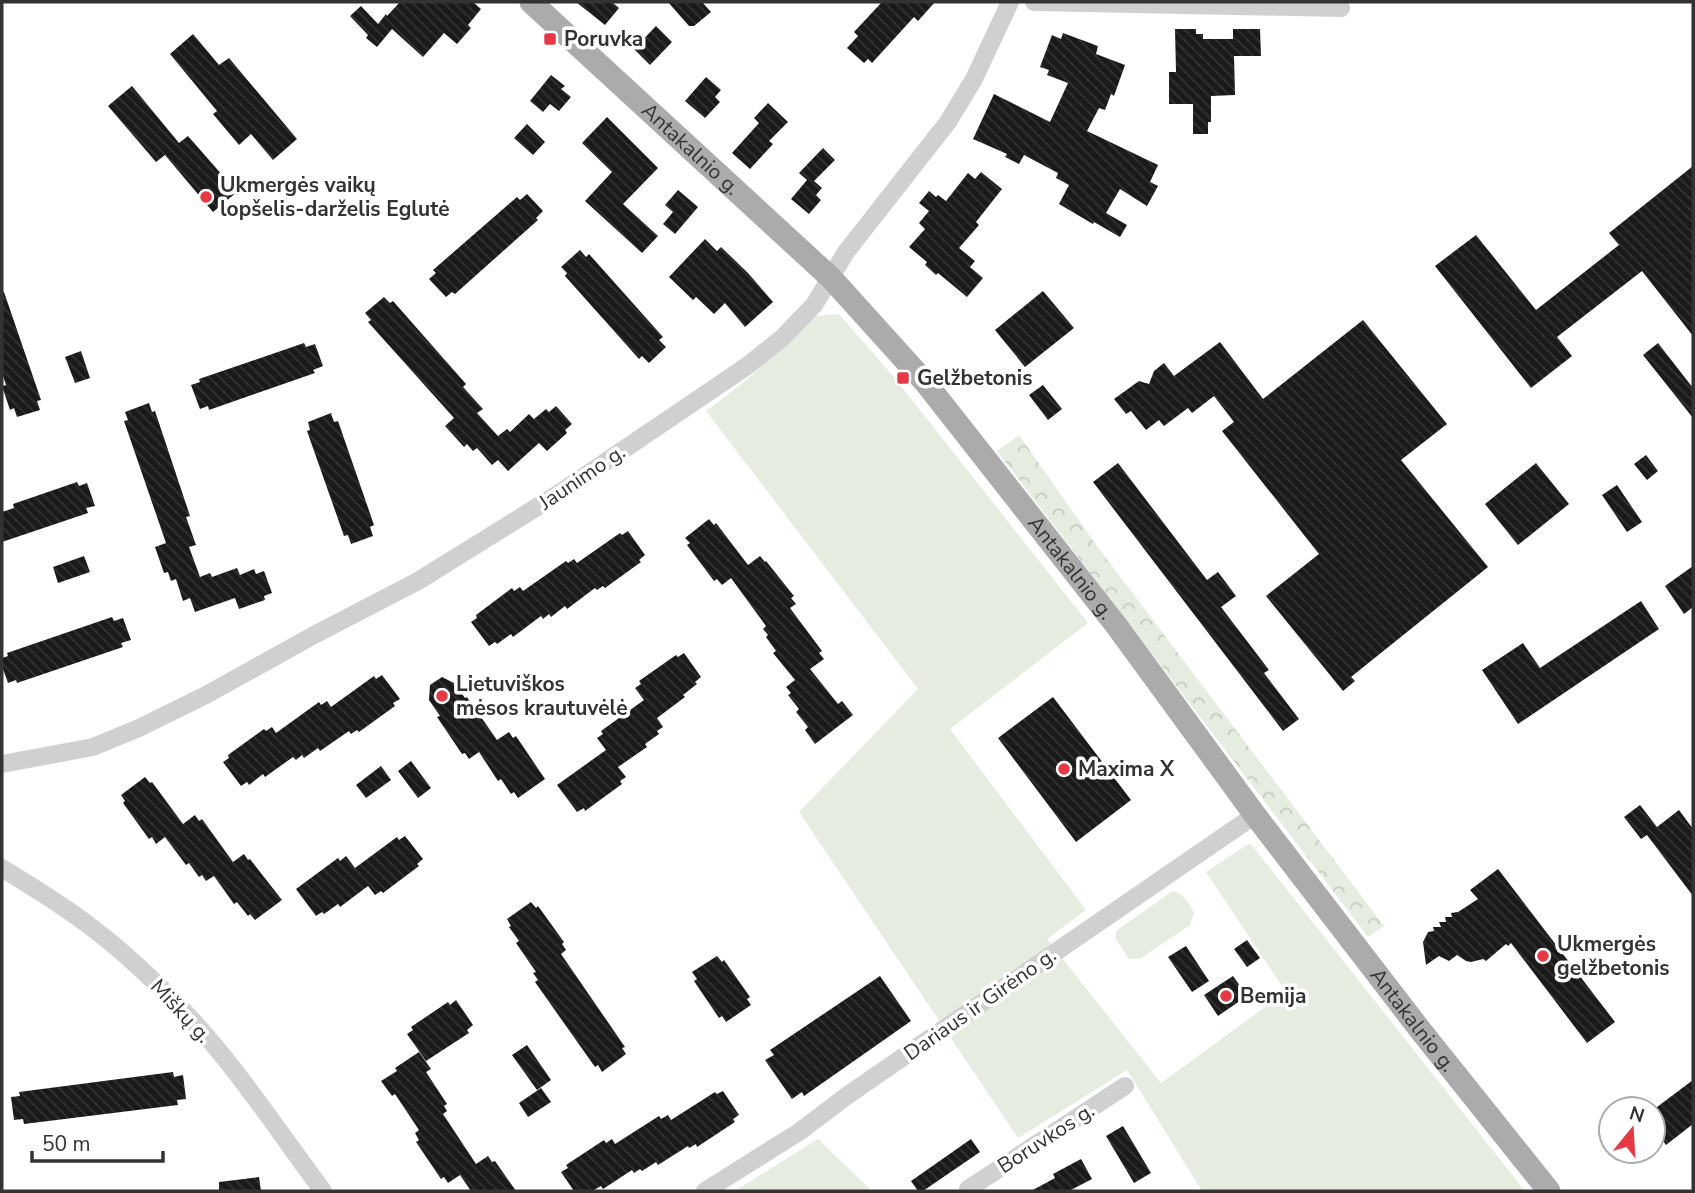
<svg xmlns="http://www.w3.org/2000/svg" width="1695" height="1193" viewBox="0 0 1695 1193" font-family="'Nunito Sans',sans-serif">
<defs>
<pattern id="forest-crowns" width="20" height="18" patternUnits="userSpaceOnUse" patternTransform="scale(1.75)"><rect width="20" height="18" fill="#e6ecdf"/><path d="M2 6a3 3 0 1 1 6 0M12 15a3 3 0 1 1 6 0" fill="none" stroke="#c6cbc0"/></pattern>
<pattern id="building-back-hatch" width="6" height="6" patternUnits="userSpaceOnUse" patternTransform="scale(1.75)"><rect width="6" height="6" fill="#1a1a1a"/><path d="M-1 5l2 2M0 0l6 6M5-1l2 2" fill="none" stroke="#333"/></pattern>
</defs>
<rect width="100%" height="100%" fill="#fff"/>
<!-- green -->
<path fill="#e6ecdf" d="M 839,314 L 893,376 L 1088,623 L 950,729 L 1086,910 L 1047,939 L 1161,1083 L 1286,992 L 1206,872 L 1250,843 L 1525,1191 L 1202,1191 L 1127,1070 L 1018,1138 L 799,812 L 918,689 L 706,411 L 744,382 L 816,316 Z
M 1173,891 C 1184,894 1189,903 1194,913 L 1190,925 L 1140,959 L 1129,959 L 1115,938 L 1117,930 Z
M 818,1139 L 872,1191 L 735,1191 Z"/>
<!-- forest -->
<path fill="url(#forest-crowns)" d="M 1019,435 L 1094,542 L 1384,926 L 1368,937 L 997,451 Z"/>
<!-- building -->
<path fill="url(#building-back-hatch)" d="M 400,2 L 473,2 L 481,9 L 468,25 L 471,28 L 457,44 L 444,33 L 423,57 L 392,29 L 377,47 L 366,38 L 368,35 L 350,16 L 361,6 L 378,24 L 386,14 L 387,16 Z
M 576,2 L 612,2 L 619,8 L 605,25 Z
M 668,2 L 702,2 L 711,12 L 694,26 L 689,26 Z
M 882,2 L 935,2 L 918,21 L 914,17 L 872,63 L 868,59 L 864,63 L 847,48 L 858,36 L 854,32 Z
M 656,26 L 672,42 L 650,65 L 634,49 Z
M 1175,29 L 1196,29 L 1196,34 L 1203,34 L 1203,39 L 1233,39 L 1233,29 L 1260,29 L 1261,56 L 1234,56 L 1235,95 L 1211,96 L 1211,122 L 1208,122 L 1208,134 L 1193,134 L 1193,104 L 1169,104 L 1169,72 L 1176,72 Z
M 1063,33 L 1098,46 L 1096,54 L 1125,65 L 1114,96 L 1111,94 L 1105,110 L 1099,108 L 1087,131 L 1158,165 L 1150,182 L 1158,186 L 1147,206 L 1120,189 L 1106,213 L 1127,225 L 1120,237 L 1094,222 L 1093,224 L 1059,204 L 1069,185 L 1056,178 L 1058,173 L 1024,155 L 1019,164 L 1005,157 L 1007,154 L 973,139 L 994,94 L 1050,122 L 1068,83 L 1047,75 L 1049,70 L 1040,67 L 1052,35 L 1061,39 Z
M 193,34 L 219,65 L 229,58 L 297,139 L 273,160 L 251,134 L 239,145 L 213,114 L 217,111 L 170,54 Z
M 551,75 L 565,86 L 561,89 L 571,97 L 559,111 L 550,104 L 543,112 L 530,101 Z
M 706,77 L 721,90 L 715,97 L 720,102 L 705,118 L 685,101 Z
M 132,86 L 179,143 L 188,136 L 237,192 L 213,212 L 165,155 L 156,162 L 108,106 Z
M 768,103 L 788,122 L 769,141 L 773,144 L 750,169 L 732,153 L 759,123 L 754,118 Z
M 607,117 L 658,168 L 623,204 L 658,236 L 642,253 L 585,201 L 612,172 L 582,143 Z
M 527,124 L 545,142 L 533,155 L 514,138 Z
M 823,148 L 835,160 L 814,181 L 822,188 L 816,195 L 821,200 L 809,214 L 791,199 L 807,180 L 799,173 Z
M 1693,166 L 1693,336 L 1642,271 L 1557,337 L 1572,356 L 1531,388 L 1435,266 L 1476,235 L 1536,310 L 1619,245 L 1609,233 Z
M 981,172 L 1002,189 L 976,222 L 979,225 L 959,248 L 975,261 L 970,267 L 983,278 L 967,297 L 938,273 L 936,275 L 925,265 L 927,262 L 909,247 L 925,229 L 919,223 L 929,211 L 919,203 L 929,191 L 936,197 L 938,195 L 946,201 L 968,173 L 975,179 Z
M 678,190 L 698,207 L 675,234 L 663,224 L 673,212 L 665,205 Z
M 527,194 L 543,211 L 536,218 L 538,220 L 455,294 L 452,292 L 446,297 L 429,279 L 436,273 L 433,270 L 517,197 L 520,200 Z
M 705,239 L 717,251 L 721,247 L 748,273 L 773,302 L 745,327 L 725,303 L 714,314 L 696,297 L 693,300 L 669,277 Z
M 580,250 L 586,257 L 589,254 L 663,337 L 659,340 L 666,347 L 649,363 L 642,356 L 639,359 L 565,276 L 567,273 L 561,267 Z
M 1043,291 L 1074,328 L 1025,367 L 995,330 Z
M 2,292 L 4,292 L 41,400 L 37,401 L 40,410 L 17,417 L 14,408 L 10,410 L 2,386 L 6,385 L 2,373 Z
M 384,297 L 390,303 L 393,301 L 466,384 L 463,387 L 483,409 L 477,413 L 498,436 L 507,429 L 510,432 L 529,414 L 534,419 L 546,409 L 549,412 L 556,406 L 572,424 L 565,430 L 567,433 L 547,451 L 539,443 L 508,471 L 498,460 L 492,465 L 477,448 L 473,451 L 467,444 L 464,447 L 445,426 L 454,418 L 368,322 L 371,320 L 365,313 Z
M 1363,320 L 1447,424 L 1401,460 L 1488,567 L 1351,677 L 1355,681 L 1343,691 L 1266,596 L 1319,554 L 1222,431 L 1234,422 L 1214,396 L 1192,413 L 1188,408 L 1164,426 L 1159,420 L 1146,430 L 1131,411 L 1126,414 L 1114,399 L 1139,381 L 1149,384 L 1154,371 L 1164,363 L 1174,376 L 1220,342 L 1263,399 Z
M 304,343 L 306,347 L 315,344 L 323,366 L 313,370 L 315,373 L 209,410 L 208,406 L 200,409 L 191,385 L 200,382 L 199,379 Z
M 1658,343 L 1693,388 L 1693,418 L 1643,355 Z
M 81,351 L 90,378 L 75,383 L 65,357 Z
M 1043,385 L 1062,409 L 1048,420 L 1029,395 Z
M 149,403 L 152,412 L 155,411 L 190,516 L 186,517 L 196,545 L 189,547 L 200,577 L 210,573 L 212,577 L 237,568 L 240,575 L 254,569 L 256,574 L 264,571 L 272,593 L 264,596 L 265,600 L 239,609 L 235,598 L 195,612 L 190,598 L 183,601 L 176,579 L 171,581 L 168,572 L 164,573 L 155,547 L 166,543 L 124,421 L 128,420 L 125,412 Z
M 331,413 L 334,422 L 338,421 L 374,525 L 370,527 L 373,536 L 351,544 L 348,535 L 344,536 L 307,431 L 310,430 L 308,422 Z
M 1646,455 L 1658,471 L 1647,480 L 1634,464 Z
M 1118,463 L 1207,580 L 1218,572 L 1236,596 L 1221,607 L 1269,670 L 1264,673 L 1299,719 L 1283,731 L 1093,482 Z
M 1536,463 L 1569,504 L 1518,545 L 1485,504 Z
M 77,482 L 79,486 L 87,483 L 95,506 L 86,508 L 88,513 L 2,542 L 2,512 L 14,508 L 13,504 Z
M 1617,485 L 1642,522 L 1627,532 L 1602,495 Z
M 709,519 L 714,525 L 716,523 L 748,565 L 760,556 L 765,562 L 766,561 L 794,596 L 791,598 L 796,604 L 790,608 L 822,651 L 819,653 L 824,659 L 810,669 L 838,704 L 842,701 L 853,715 L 815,744 L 805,730 L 808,727 L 796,712 L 799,709 L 788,695 L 791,693 L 786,687 L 795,680 L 773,653 L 776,651 L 766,637 L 768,635 L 763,629 L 766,626 L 731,578 L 722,585 L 717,579 L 714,581 L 687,545 L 690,543 L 685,538 Z
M 628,531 L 645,555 L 639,560 L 641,562 L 605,588 L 603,586 L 597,590 L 595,588 L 567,609 L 565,606 L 551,617 L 549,614 L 543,619 L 541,616 L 513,637 L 511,634 L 497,644 L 495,642 L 489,646 L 471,622 L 477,618 L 476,615 L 512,588 L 514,591 L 520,587 L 523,591 L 566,561 L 568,563 L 574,559 L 577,563 L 620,533 L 622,535 Z
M 84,556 L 90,572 L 58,583 L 53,567 Z
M 1693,566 L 1693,607 L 1684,614 L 1665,586 Z
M 1641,601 L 1659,629 L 1518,724 L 1482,670 L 1523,643 L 1540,668 Z
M 112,617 L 114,621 L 123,618 L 131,640 L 121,643 L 123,647 L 17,683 L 16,680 L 8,683 L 2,666 L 2,658 L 8,656 L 7,653 Z
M 684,653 L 701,677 L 695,682 L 697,684 L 683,695 L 685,697 L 657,718 L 663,727 L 657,731 L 659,734 L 645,744 L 647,747 L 618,767 L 626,777 L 620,781 L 622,784 L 585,811 L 584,808 L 577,812 L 557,785 L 606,750 L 597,738 L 603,734 L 601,731 L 644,700 L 635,688 L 641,684 L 639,681 L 676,655 L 678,657 Z
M 382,675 L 400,699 L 393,703 L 395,706 L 359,732 L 357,730 L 351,734 L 349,731 L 320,751 L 318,748 L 304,758 L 302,755 L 296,760 L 293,757 L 265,777 L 263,774 L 249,785 L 247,782 L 241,786 L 223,762 L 229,758 L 228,755 L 264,729 L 266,731 L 272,727 L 276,733 L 319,702 L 321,705 L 327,701 L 331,707 L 374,676 L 376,679 Z
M 442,677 L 454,683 L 465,698 L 467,697 L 497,740 L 509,732 L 513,738 L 516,736 L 545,779 L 518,798 L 514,792 L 511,794 L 501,779 L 498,781 L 479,752 L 469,759 L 465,753 L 462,754 L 437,717 L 440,716 L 429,700 L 430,685 Z
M 1053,697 L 1131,800 L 1076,842 L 998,738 Z
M 411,761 L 431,788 L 418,798 L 398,771 Z
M 381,766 L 391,780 L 366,798 L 356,785 Z
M 145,777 L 150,783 L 152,782 L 183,824 L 195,815 L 199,821 L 202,819 L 233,862 L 244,854 L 248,860 L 250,859 L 282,900 L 255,920 L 250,914 L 248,916 L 237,902 L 234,904 L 214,876 L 206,881 L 202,875 L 199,877 L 189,863 L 186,865 L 165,837 L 156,844 L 152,837 L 149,839 L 123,803 L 125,801 L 121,795 Z
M 1640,805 L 1657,827 L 1679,810 L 1693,829 L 1693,896 L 1647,835 L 1641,839 L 1624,817 Z
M 405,836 L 423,859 L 417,864 L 419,866 L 383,893 L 381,891 L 375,895 L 368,886 L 340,907 L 338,904 L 324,914 L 322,912 L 316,916 L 296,889 L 338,858 L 340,861 L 346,856 L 355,868 L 397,837 L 399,840 Z
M 1498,869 L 1615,1022 L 1587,1043 L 1511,943 L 1508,946 L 1506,944 L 1486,961 L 1483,959 L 1471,962 L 1466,961 L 1457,955 L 1449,961 L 1439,956 L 1426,965 L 1423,942 L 1428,932 L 1434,931 L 1433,927 L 1441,927 L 1439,922 L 1446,922 L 1445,917 L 1452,917 L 1451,913 L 1458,912 L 1478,899 L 1470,890 Z
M 531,902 L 536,908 L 538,906 L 564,942 L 562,944 L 566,950 L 561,954 L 625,1047 L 622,1048 L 626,1054 L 602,1072 L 598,1065 L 595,1067 L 535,982 L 538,980 L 533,973 L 536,972 L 516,943 L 519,941 L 509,927 L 511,926 L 507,919 Z
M 1247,940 L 1260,958 L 1247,967 L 1234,949 Z
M 1186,946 L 1209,981 L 1192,992 L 1168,957 Z
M 717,956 L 722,962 L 724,960 L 750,997 L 747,999 L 751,1005 L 726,1022 L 722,1016 L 719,1018 L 694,981 L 697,979 L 692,972 Z
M 880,976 L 911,1021 L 804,1096 L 802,1092 L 792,1099 L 765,1060 L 774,1055 L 770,1050 Z
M 1233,976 L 1247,996 L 1218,1016 L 1204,995 Z
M 456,1000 L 473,1025 L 467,1030 L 469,1033 L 426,1061 L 407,1034 L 413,1030 L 411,1027 L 448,1002 L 450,1005 Z
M 527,1045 L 551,1080 L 537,1090 L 512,1055 Z
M 419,1052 L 431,1069 L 426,1072 L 447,1104 L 444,1106 L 447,1111 L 443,1114 L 476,1164 L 488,1156 L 492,1162 L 495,1161 L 516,1191 L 471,1191 L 460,1175 L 448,1183 L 444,1177 L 441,1179 L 416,1142 L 419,1140 L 415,1133 L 419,1130 L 395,1094 L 392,1096 L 381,1081 L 397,1071 L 395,1068 Z
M 173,1072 L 174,1077 L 183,1075 L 186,1099 L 177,1100 L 178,1105 L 24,1124 L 23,1119 L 14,1120 L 11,1097 L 20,1096 L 19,1092 Z
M 1693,1080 L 1693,1124 L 1666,1145 L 1653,1127 L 1653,1110 Z
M 541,1088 L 551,1102 L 528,1117 L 519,1103 Z
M 723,1091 L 739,1115 L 733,1119 L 735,1122 L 697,1147 L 696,1144 L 689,1148 L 688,1146 L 658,1165 L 656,1162 L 642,1171 L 640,1169 L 634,1173 L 632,1170 L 603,1189 L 601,1186 L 592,1191 L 574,1191 L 561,1172 L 568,1168 L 566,1165 L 604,1140 L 606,1143 L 612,1139 L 615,1144 L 659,1116 L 661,1119 L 668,1115 L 671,1120 L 715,1092 L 717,1094 Z
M 1123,1126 L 1151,1173 L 1134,1183 L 1106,1136 Z
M 971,1139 L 980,1152 L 923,1191 L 918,1191 L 911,1181 Z
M 1081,1159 L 1092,1179 L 1069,1191 L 1031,1191 L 1055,1178 L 1053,1174 Z
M 259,1177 L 261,1191 L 219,1191 L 219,1182 Z"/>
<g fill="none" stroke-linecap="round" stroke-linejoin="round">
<!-- minor -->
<path stroke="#d0d0d0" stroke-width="18" d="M 1034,2 L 1341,8
M 2,764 L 93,747 L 139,728 L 206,695 L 316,634 L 418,581 L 558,494 L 747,366 L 782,338 L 814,305 L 846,252 L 948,122 L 974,79 L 1010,2
M 2,868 C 32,887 63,905 91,927 C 119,948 146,973 171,998 C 228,1054 275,1127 323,1191
M 705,1191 L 799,1132 L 848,1095 L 916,1048 L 1255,815
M 970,1191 L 968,1189 L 1125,1086"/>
<!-- major -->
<path stroke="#ababab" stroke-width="23" id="s1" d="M 531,2 L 831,278 L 925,382 L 1116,625 L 1255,815 L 1421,1031 L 1549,1191"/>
</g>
<!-- markers -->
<g fill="#e63946" stroke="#fff" stroke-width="2.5">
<rect x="543" y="32" width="14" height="14" rx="3.5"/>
<circle cx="206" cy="197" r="7"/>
<rect x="896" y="371" width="14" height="14" rx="3.5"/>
<circle cx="442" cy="696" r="7"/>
<circle cx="1064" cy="769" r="7"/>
<circle cx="1543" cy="956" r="7"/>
<circle cx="1226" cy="996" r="7"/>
</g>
<g text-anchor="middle" stroke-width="7" stroke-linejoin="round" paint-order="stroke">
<!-- poi labels -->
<g font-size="21" font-weight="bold" fill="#333" stroke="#fff" text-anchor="start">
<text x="564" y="46">Poruvka</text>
<text x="220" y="192">Ukmergės vaikų<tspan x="220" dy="24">lopšelis-darželis Eglutė</tspan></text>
<text x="917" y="385">Gelžbetonis</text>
<text x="456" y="691">Lietuviškos<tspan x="456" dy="24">mėsos krautuvėlė</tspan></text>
<text x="1078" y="776">Maxima X</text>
<text x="1557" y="951">Ukmergės<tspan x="1557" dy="24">gelžbetonis</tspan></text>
<text x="1240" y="1003">Bemija</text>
</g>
<!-- street labels -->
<g font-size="21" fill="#333" stroke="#fff">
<text dy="7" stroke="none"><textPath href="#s1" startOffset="217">Antakalnio g.</textPath></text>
<text transform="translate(582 477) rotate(-34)" y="7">Jaunimo g.</text>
<text dy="7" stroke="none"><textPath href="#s1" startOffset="784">Antakalnio g.</textPath></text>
<text transform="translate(980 1004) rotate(-35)" y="7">Dariaus ir Girėno g.</text>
<text transform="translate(181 1011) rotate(47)" y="7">Miškų g.</text>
<text dy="7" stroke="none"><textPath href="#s1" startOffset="1351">Antakalnio g.</textPath></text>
<text transform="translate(1046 1138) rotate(-33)" y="7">Boruvkos g.</text>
</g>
</g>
<!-- border -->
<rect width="1695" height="1193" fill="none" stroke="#333333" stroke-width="7"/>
<!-- north arrow -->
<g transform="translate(1632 1130) rotate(18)"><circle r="33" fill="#ffffff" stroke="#adadad" stroke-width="2"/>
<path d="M0-5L12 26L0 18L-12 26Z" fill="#e63946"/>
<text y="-10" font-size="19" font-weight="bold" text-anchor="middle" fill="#333333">N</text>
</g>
<!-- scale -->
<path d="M32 1151v10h131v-10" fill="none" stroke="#333333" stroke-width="3.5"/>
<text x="42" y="1151" font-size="21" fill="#333333" stroke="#ffffff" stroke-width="5" paint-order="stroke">50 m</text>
</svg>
